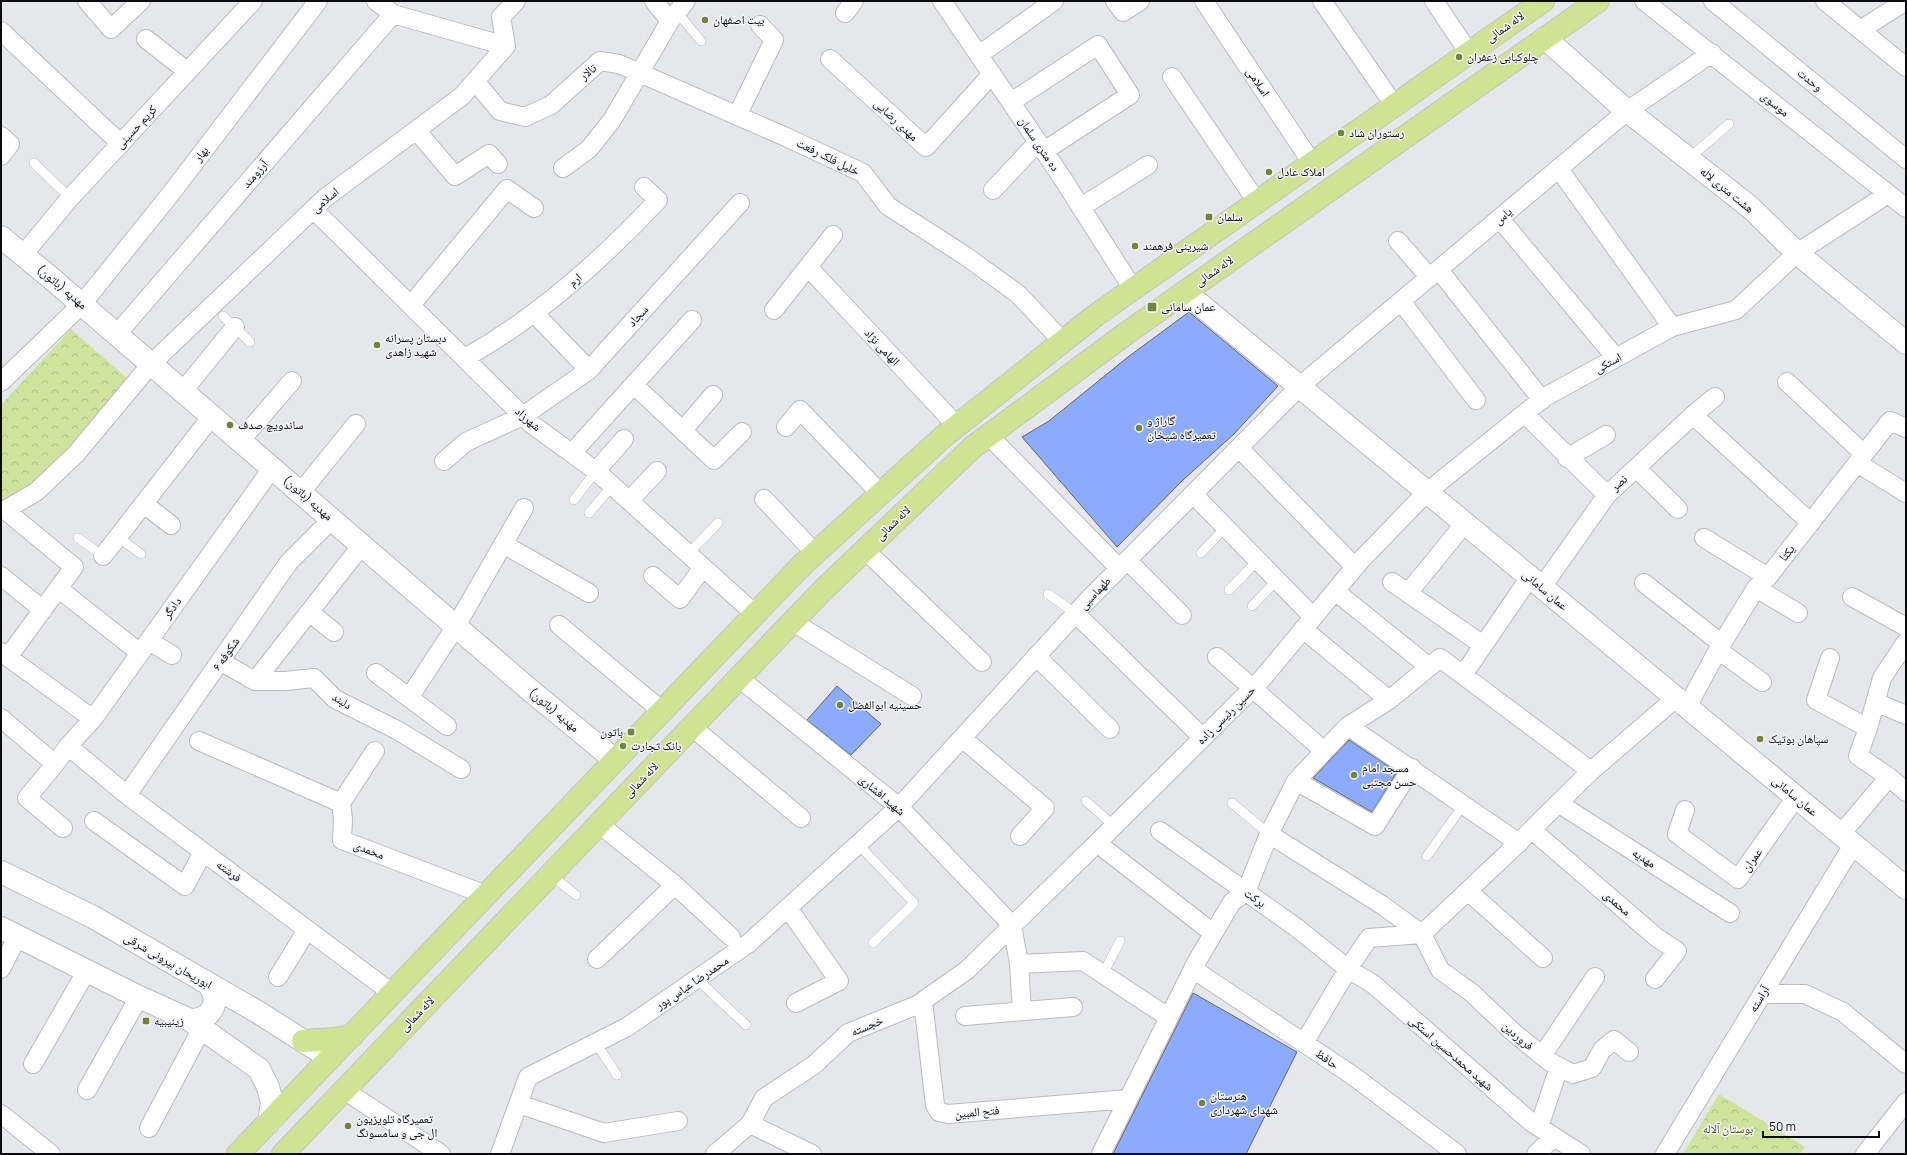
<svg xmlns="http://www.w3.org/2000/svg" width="1907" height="1155" viewBox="0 0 1907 1155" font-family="Manrope,'Noto Naskh Arabic',sans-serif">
<defs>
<pattern id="park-crowns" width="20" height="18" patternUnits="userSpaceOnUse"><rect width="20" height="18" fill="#cee49c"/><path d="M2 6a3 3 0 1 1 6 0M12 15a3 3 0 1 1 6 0" fill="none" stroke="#b0c285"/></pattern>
</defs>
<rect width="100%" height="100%" fill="#e5e7eb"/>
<!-- park -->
<path fill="url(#park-crowns)" d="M 71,329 L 128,379 L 38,485 L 1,507 L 1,405 Z
M 1719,1094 L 1805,1147 L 1800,1154 L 1683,1154 Z"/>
<!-- building -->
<path fill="#8dabfc" stroke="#646669" d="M 1189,312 L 1278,386 L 1234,434 L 1183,480 L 1117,547 L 1022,437 L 1049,421 L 1128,357 Z
M 837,686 L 881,724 L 851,755 L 807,720 Z
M 1349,740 L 1397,772 L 1372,812 L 1313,778 Z
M 1193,993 L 1297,1052 L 1246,1154 L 1113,1154 Z"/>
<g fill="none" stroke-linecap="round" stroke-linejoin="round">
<defs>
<path id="lane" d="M 677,12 L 701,41
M 1688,159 L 1729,124
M 34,163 L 70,198
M 223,316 L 250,342
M 574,500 L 596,471
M 589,513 L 612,486
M 118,537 L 141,554
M 78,538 L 103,556
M 1201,553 L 1226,527
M 688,554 L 718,523
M 1229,590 L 1258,560
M 1048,594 L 1075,613
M 1252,606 L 1277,580
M 1086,801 L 1114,826
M 1232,803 L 1269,834
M 858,844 L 914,903 L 873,943
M 1427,856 L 1464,804
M 551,875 L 576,895
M 1103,974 L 1120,941
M 697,979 L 746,1025
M 596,1043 L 617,1075"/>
<path id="street" d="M 87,1 L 111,29 L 141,1
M 376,1 L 393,14 L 506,46
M 654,1 L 670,21
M 942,1 L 1061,176 L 1133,289
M 1115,1 L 1123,12 L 1140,1
M 1204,1 L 1312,163
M 1322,1 L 1394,105
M 1434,1 L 1469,53
M 1644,1 L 1906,208
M 1713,1 L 1906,159
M 1825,1 L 1906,67
M 845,13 L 854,1
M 1860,30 L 1906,1
M 1,31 L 121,144
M 146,39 L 187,71
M 506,46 L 501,17 L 516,1
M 979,55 L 1054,1
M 830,59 L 926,147 L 992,74
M 1172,77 L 1257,202
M 475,81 L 500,111 L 525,117 L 551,105 L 600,61 L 619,64 L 786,137 L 863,173 L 888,206 L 964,255 L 1018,294 L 1063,342
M 1011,102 L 1098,45 L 1130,95 L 1044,151
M 737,116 L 774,40 L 760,25
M 416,130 L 455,176 L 489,154 L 498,164
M 1,136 L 10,144 L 1,156
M 563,168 L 589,149 L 612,120 L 670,21 L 686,1
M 1559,169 L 1672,327
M 993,190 L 1038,142
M 1081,207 L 1148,165
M 313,209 L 530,423 L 596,471 L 755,614
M 1500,219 L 1616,358
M 1398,241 L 1429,277
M 23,255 L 70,198 L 253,1
M 808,267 L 957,426
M 1439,270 L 1542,400
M 1401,301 L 1476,400
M 411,305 L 507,189 L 534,208
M 774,310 L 833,235
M 534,313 L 589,370
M 117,334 L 393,14
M 465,358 C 538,317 601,261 658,200 L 644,187
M 1,382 L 82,304 L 169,196 L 318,1
M 1787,382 L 1864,454
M 634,385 L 714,460 L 742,432
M 183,391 L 235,327
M 1525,414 L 1607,495
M 1693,415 L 1811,523
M 786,427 L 800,410 L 881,494
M 683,430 L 713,395
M 241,440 L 292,381
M 996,443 L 1119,568
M 1239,448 L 1355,567
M 572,453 L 692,320
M 1567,458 L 1606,435
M 444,461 L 466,442 L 523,416 L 589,370 L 740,203
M 1857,463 L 1906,493
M 1636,468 L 1678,509
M 596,471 L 624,439
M 301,492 L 356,424
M 1193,494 L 1313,617
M 764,499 L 815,553
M 629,501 L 657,471
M 144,504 L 171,525
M 1704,538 L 1768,577
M 503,544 L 589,593
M 865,550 L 982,662
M 103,556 L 212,416
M 1127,560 L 1182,615
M 1,576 L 43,610
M 653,576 L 680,599 L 703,567
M 1392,582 L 1483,645
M 1644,583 L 1722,644
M 1542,587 L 1607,495 L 1693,415 L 1715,397
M 1756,588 L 1798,613
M 59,589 L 140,653
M 1335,591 L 1428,666
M 1408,593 L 1465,523
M 1852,597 L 1906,627
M 309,612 L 334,632
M 1075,613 L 1203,738
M 793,622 L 912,696
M 559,625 L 662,711
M 1303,629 L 1389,700
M 149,641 L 172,655
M 1906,642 L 1882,678 L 1868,728 L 1858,756 L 1889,777 L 1906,792
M 1718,650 L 1762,682
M 1,652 L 93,719
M 1036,656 L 1110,729
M 8,657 L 74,567 L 5,510 L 36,492 L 76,454 L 151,364 L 325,198 L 462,96 L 506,46
M 1217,657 L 1324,751
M 1830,658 L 1816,700 L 1868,728
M 220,661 L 255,681 L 285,681 L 314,678 L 335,699 L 397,730 L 461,769
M 376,673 L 447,726
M 1463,675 L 1530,577
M 739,678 L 899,807 L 1012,925
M 255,681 L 362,545
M 409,698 L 456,626 L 524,508
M 1875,702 L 1906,715
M 1687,707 L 1718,650 L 1756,588 L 1768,577 L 1890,421 L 1906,428
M 1,718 L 55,764 L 68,746 L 93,719 L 273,467
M 1348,726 L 1519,843
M 692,727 L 801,818
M 962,738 L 1045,808 L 1020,836
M 199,741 L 341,803 L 343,819 L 342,840 L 486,895
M 68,746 L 127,795 L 392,993
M 55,764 L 27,798 L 63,828
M 1296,781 L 1375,826 L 1412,768
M 127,795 L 289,562 L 332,519
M 341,803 L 375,751
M 1558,803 L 1730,913
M 1685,810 L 1677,834 L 1738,879 L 1796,797
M 94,821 L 185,886 L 203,852
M 599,824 L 675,885 L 731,937
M 1532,830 L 1656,937 L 1677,951 L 1655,979
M 1160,831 L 1297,928 L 1348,969 L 1373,984 L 1531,1122 L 1581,1154
M 1269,834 L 1382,905 L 1422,934 L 1440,970 L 1472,993 L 1513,1032 L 1550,1062 L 1573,1074 L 1592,1068 L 1602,1050 L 1614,1040 L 1629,1052
M 1841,834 L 1889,777
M 1097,843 L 1213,933
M 1468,891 L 1543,958
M 788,908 L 839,981 L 796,1003
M 1012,925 L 1019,964 L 1022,1011
M 597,959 L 675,885
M 1019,964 L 1083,961 L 1168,1017
M 1,969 L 18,936
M 1193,969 L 1352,1075 L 1457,1154
M 278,977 L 307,930
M 1762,994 L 1805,994 L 1843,1012 L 1906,1064
M 923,1001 L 935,1105 L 939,1112 L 948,1114 L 1128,1099
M 965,1016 L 1073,1007
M 1304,1043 L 1348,969 L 1369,938 L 1422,934 L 1510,851 L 1591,771 L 1676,698
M 1542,1056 L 1595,977
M 33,1064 L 87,970
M 87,1090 L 139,997
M 344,1090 L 441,1154
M 519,1104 L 604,1133 L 678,1121
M 1,1114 L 51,1154
M 750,1124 L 812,1154
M 1539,1127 L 1559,1067
M 149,1128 L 202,1028
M 500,1154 L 528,1077 L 627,1027 L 749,943 L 899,807 L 1086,602 L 1300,386 L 1627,111 L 1712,53
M 715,1154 L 750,1124 L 764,1098 L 814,1065 L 848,1033 L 917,1005 L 967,970 L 1097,843 L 1262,679 L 1360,561 L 1427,492 L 1545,397 L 1672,327 L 1736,310 L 1797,253 L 1888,194
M 1101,1154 L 1197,961 L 1232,902 L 1246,892 L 1269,834 L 1296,781 L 1348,726 L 1389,700 L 1440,658 L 1591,771
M 1536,1154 L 1554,1137
M 1665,1154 L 1853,845
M 1865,1154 L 1906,1102"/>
<path id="secondary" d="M 1545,38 L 1620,105 L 1751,208 L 1797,253 L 1906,343
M 1,237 L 51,278 L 531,691 L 615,760
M 1185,292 L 1906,888
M 1,872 L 93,917 L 256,1011 L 330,1058
M 1,928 L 139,997 L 190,1020 L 259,1069 L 268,1087 L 272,1103 L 269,1122
M 190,1020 C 211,1021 222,1001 209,985"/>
<path id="primary" d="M 303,1041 L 335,1039 L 352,1036
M 238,1154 L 802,565 L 944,436 L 1096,315 L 1543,1
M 283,1154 L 822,591 L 973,447 L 1128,332 L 1598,1"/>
</defs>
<!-- lane casing -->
<use href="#lane" stroke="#b9bbbf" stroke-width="10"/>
<!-- street casing -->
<use href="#street" stroke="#b9bbbf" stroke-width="20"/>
<!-- secondary casing -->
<use href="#secondary" stroke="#b9bbbf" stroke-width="24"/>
<!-- primary casing -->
<use href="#primary" stroke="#c4c4c5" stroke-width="24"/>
<!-- lane -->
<use href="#lane" stroke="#fff" stroke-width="9"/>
<!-- street -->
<use href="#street" stroke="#fff" stroke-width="18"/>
<!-- secondary -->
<use href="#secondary" stroke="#fff" stroke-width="22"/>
<!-- primary -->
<use href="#primary" stroke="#d0e393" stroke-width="22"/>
</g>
<!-- markers -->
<g fill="#708536" stroke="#f2f4f8" stroke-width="1.5">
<circle cx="705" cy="20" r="4"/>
<circle cx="1459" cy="57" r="4"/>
<circle cx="1341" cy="133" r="4"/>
<circle cx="1269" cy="172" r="4"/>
<rect x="1205" y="213" width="8" height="8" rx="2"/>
<circle cx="1135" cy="246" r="4"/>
<rect x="1147" y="302" width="10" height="10" rx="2"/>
<circle cx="377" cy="345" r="4"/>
<circle cx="230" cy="425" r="4"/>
<circle cx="1139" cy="428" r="4"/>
<circle cx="840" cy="705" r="4"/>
<rect x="627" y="728" width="8" height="8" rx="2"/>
<circle cx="1760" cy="739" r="4"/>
<circle cx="623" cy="746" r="4"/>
<circle cx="1354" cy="775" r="4"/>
<rect x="142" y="1017" width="8" height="8" rx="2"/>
<circle cx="1202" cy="1103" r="4"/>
<circle cx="348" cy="1126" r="4"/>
</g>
<g text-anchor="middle" stroke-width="3" stroke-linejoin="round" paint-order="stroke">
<!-- poi labels -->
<g font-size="12" fill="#0b0b0d" stroke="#f2f4f8" text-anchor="start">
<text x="713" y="24">بيت اصفهان</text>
<text x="1467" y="61">چلوکبابی زعفران</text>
<text x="1349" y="137">رستوران شاد</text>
<text x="1277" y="176">املاک عادل</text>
<text x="1217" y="221">سلمان</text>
<text x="1143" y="250">شیرینی فرهمند</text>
<text x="1161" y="311">عمان سامانی</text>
<text x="385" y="342">دبستان پسرانه<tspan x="385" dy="14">شهید زاهدی</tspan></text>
<text x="1147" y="425">گاراژ و<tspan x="1147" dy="14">تعمیرگاه شیخان</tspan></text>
<text x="238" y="429">ساندویچ صدف</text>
<text x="848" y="709">حسینیه ابوالفضل</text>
<text x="623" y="736" text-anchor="end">باتون</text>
<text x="1768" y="743">سپاهان بوتیک</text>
<text x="631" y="750">بانک تجارت</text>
<text x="1362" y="772">مسجد امام<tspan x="1362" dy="14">حسن مجتبی</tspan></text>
<text x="154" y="1025">زینیبیه</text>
<text x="1210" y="1100">هنرستان<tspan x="1210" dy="14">شهدای شهرداری</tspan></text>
<text x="356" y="1123">تعمیرگاه تلویزیون<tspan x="356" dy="14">ال جی و سامسونگ</tspan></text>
</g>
<!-- street labels -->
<g font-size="12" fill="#0b0b0d" stroke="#f2f4f8">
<text transform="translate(1505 27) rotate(-35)" y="4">لاله شمالی</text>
<text transform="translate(588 72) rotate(-40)" y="4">تالار</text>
<text transform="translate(1810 80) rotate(39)" y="4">وحدت</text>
<text transform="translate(1258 82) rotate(56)" y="4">اسلامی</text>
<text transform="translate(1775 104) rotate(39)" y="4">موسوی</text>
<text transform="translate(896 120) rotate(43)" y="4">مهدی رضایی</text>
<text transform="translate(136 127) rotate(-47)" y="4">کریم حسینی</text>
<text transform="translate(1039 144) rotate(56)" y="4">ده متری سلمان</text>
<text transform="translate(201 154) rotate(-53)" y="4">بهار</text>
<text transform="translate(828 157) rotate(26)" y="4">خلیل فلک رفعت</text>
<text transform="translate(255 174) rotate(-49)" y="4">آرزومند</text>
<text transform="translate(1727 190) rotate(39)" y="4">هشت متری لاله</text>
<text transform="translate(325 200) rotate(-40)" y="4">اسلامی</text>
<text transform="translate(1503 216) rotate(-40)" y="4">یاس</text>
<text transform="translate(1214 271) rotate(-35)" y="4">لاله شمالی</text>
<text transform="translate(575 280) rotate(-42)" y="4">ارم</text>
<text transform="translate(62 287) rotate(40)" y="4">مهدیه (باتون)</text>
<text transform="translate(638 316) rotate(-48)" y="4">سجاد</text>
<text transform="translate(882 347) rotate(47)" y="4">الهامی نژاد</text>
<text transform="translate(1608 363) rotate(-29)" y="4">استکی</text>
<text transform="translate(528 419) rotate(41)" y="4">شهرزاد</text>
<text transform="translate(1619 483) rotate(-42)" y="4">نصر</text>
<text transform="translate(308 498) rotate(41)" y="4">مهدیه (باتون)</text>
<text transform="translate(893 523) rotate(-44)" y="4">لاله شمالی</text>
<text transform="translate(1787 553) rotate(-51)" y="4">یکتا</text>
<text transform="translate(1545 590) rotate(40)" y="4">عمان سامانی</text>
<text transform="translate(1095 593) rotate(-46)" y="4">طهماسبی</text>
<text transform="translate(172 608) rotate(-55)" y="4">دادگر</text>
<text transform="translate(226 654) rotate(-55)" y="4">شکوفه ۶</text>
<text transform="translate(342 701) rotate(32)" y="4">دلبند</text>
<text transform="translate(554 710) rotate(40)" y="4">مهدیه (باتون)</text>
<text transform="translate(1226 715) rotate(-45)" y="4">حسین رئیسی زاده</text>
<text transform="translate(641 780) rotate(-46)" y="4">لاله شمالی</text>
<text transform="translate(882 795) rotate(40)" y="4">شهید افشاری</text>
<text transform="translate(1795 796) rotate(40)" y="4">عمان سامانی</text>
<text transform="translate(369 850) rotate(21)" y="4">محمدی</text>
<text transform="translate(1644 858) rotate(33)" y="4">مهدیه</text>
<text transform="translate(1752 860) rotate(-55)" y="4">عمران</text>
<text transform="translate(229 871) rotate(37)" y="4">فرشته</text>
<text transform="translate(1255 898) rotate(35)" y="4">برکت</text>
<text transform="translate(1617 903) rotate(41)" y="4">محمدی</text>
<text transform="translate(168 961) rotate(30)" y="4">ابوریحان بیرونی شرقی</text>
<text transform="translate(692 983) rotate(-34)" y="4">محمدرضا عباس پور</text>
<text transform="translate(1759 999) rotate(-59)" y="4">آراسته</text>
<text transform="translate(417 1014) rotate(-46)" y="4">لاله شمالی</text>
<text transform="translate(867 1026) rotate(-23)" y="4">خجسته</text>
<text transform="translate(1518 1036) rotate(41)" y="4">فروردین</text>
<text transform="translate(1451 1053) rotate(41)" y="4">شهید محمدحسین استکی</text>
<text transform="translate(1327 1059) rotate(34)" y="4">حافظ</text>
<text transform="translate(977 1112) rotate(-5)" y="4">فتح المبین</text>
</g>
<!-- park labels -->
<g font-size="12" fill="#495817" stroke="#f2f4f8">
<text x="1728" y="1133">بوستان آلاله</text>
</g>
</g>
<!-- border -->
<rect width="1907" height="1155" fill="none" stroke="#0b0b0d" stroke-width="4"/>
<!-- scale -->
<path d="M1763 1131v6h116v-6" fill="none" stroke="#0b0b0d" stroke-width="2"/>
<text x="1769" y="1131" font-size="12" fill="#0b0b0d" stroke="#f2f4f8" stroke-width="3" paint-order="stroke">50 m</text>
</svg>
